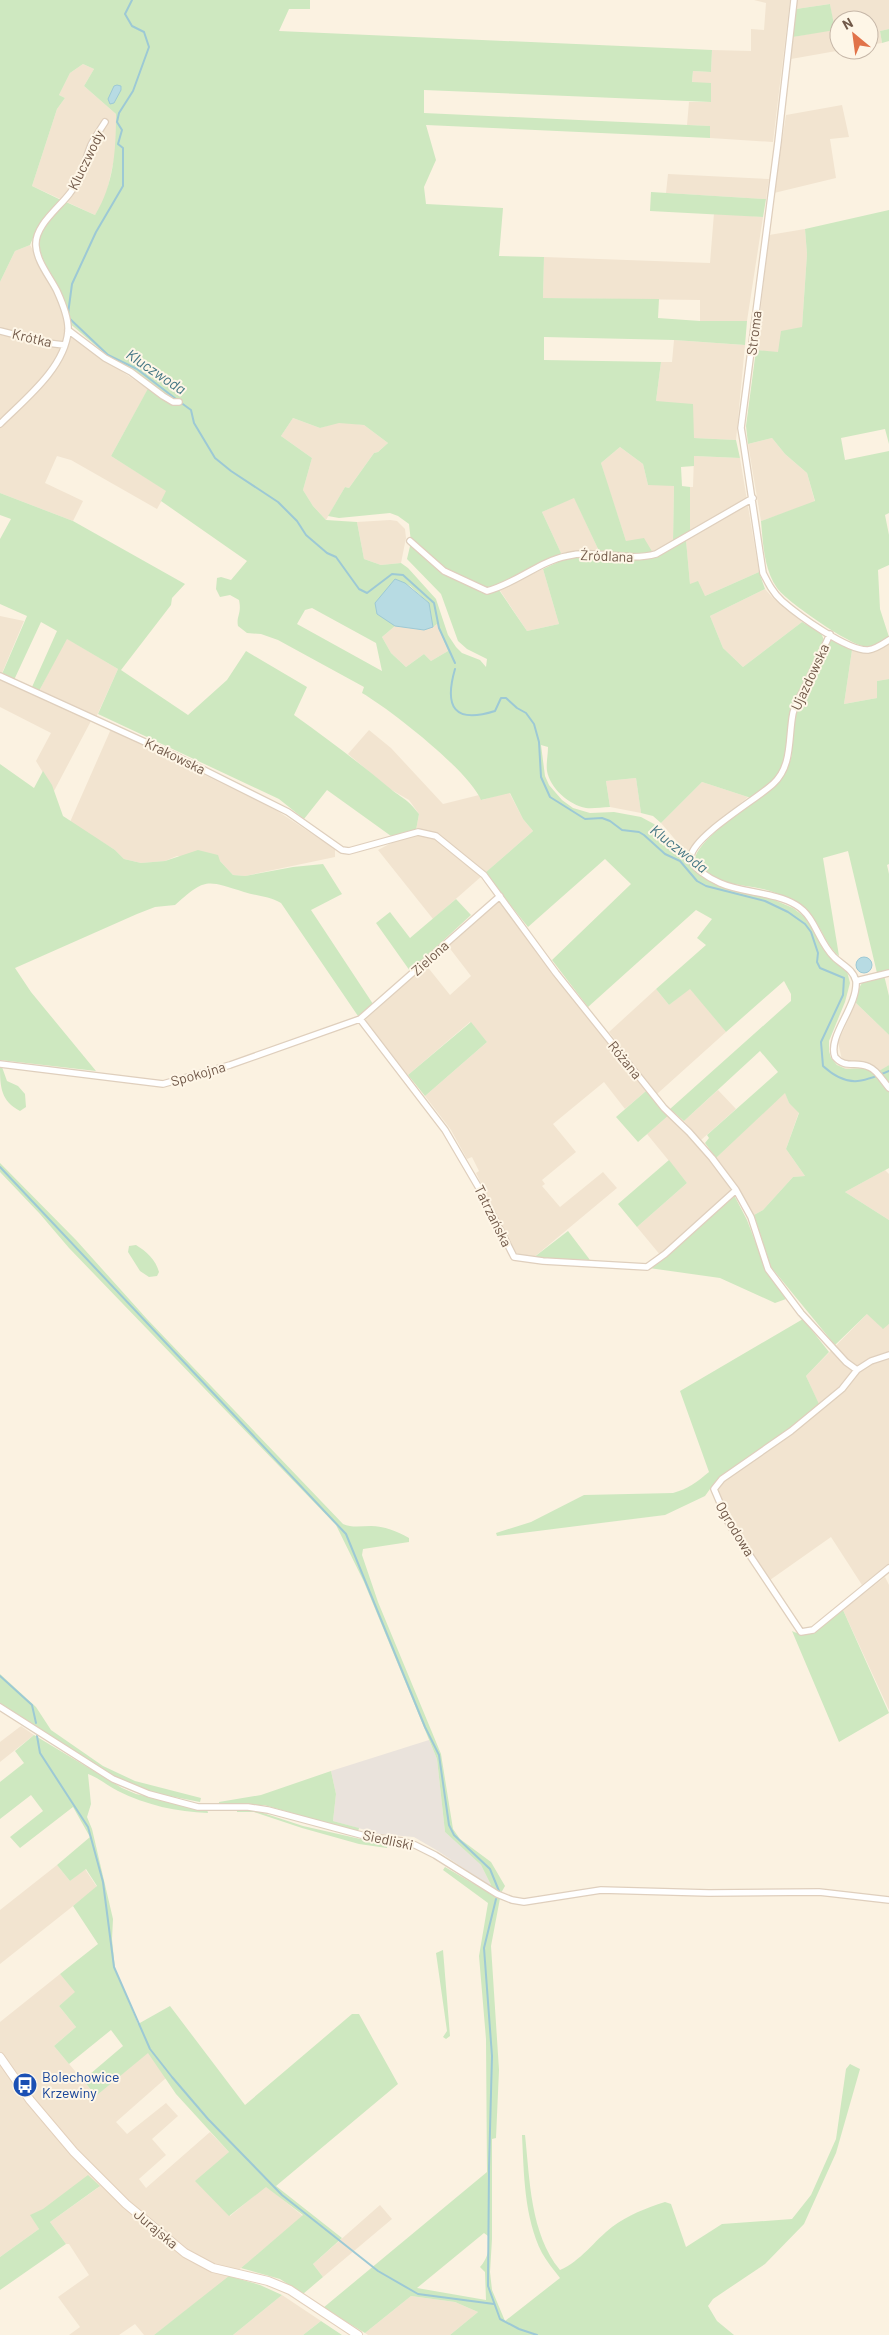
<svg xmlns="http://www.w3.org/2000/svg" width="889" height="2335" viewBox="0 0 889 2335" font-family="Barlow,sans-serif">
<rect width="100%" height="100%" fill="#fbf2e1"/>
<!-- residential -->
<path fill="#f2e4d0" d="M 754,0 L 790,0 L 773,142 L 710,138 L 710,126 L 687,125 L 689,102 L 711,102 L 692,83 L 693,71 L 711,72 L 712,50 L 751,51 L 751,29 L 764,30 L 766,3 Z
M 797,0 L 889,0 L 889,29 L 880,31 L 882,43 L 869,45 L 869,20 L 839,20 L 839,50 L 842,50 L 791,59 L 793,37 L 834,29 L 830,4 L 796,9 Z
M 83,64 L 94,69 L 84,86 L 116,114 L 116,151 L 105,200 L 95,215 L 32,186 L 57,109 L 65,98 L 59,95 L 70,73 Z
M 842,105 L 849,137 L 830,139 L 836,178 L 774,193 L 786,115 Z
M 668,174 L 769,179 L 766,199 L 666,193 Z
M 714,213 L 763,217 L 747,321 L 700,321 L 700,300 L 543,298 L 544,257 L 710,263 Z
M 805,229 L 807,254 L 802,327 L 778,353 L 756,350 L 769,235 Z
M 30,245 L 52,284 L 61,308 L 67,332 L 99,356 L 148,389 L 111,456 L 167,491 L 157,509 L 71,460 L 57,456 L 45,483 L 83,501 L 73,521 L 0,493 L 0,282 L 15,251 Z
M 674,340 L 745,345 L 736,440 L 694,438 L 656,401 L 661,362 L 672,362 Z
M 293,418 L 320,428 L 339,422 L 364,425 L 388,443 L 378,452 L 374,453 L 349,488 L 345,487 L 326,520 L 313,506 L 303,490 L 312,458 L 281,436 Z
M 772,438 L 785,454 L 807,473 L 815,502 L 761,521 L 748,444 Z
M 620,447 L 643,464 L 648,485 L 674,485 L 673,542 L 653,553 L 626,541 L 607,484 L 601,463 Z
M 694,456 L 740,458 L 759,572 L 705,596 L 690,584 L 686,540 L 690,536 L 690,487 L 693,487 Z
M 574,497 L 599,551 L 561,553 L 542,512 Z
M 390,520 L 397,521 L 405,529 L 406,538 L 401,563 L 381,565 L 364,559 L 357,522 Z
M 543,569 L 559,624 L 527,631 L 499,589 Z
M 765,589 L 773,598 L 802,622 L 743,667 L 723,648 L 710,616 Z
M 0,616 L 24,621 L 0,678 Z
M 437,624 L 448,651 L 431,661 L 424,654 L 406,667 L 391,653 L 382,637 L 395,626 L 433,627 Z
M 66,638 L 118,669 L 94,722 L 91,721 L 54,791 L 36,761 L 51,733 L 0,707 L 0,679 L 37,695 Z
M 889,642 L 889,679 L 877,681 L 877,698 L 844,704 L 852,650 L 872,651 Z
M 111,729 L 276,810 L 335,849 L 335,857 L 245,876 L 233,875 L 220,861 L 177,856 L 165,861 L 141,863 L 124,859 L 115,850 L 70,822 Z
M 369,730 L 391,748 L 443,804 L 479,795 L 482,800 L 509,792 L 523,819 L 533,831 L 433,919 L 378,850 L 416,830 L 419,814 L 409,800 L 390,789 L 348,754 Z
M 636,778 L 641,813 L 610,807 L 606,781 Z
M 702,782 L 748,797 L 705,833 L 691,852 L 685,851 L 661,823 Z
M 499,899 L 537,951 L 646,1091 L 625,1109 L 604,1082 L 553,1124 L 576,1152 L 542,1180 L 545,1184 L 542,1186 L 560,1207 L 603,1172 L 617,1188 L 533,1258 L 517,1257 L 476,1173 L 479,1171 L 472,1157 L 467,1159 L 451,1130 L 425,1096 L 487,1042 L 470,1022 L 408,1075 L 365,1020 L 426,965 L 450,995 L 471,976 L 448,946 Z
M 690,988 L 726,1032 L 657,1094 L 609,1032 L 656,989 L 669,1005 Z
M 856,1003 L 889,1035 L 889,1065 L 874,1075 L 865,1068 L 846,1069 L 837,1065 L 842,1060 L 838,1042 Z
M 718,1090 L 736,1109 L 701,1140 L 684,1121 Z
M 785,1092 L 789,1103 L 799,1112 L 786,1149 L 805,1176 L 793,1177 L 763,1210 L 754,1215 L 716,1158 Z
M 669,1115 L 704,1153 L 733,1190 L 661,1256 L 637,1227 L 687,1183 L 647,1134 Z
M 885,1170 L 889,1174 L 889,1220 L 845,1192 Z
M 868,1313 L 882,1328 L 889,1324 L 889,1564 L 862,1585 L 831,1537 L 770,1580 L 732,1524 L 717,1495 L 720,1483 L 754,1461 L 821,1409 L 806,1376 Z
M 885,1577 L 889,1585 L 889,1710 L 843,1610 Z
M 21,1726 L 34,1735 L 0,1762 L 0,1742 Z
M 57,1865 L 70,1881 L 85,1869 L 97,1887 L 0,1964 L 0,1910 Z
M 60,1974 L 76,1992 L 59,2006 L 76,2027 L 54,2046 L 96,2096 L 148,2052 L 166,2078 L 116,2122 L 127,2134 L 166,2103 L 178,2116 L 152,2139 L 166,2155 L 139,2179 L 146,2188 L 210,2132 L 229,2152 L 230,2216 L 266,2186 L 303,2216 L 241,2268 L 154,2335 L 144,2335 L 135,2324 L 119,2335 L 69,2335 L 80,2327 L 58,2297 L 89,2275 L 69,2244 L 66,2244 L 50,2222 L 99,2187 L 31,2215 L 39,2229 L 0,2257 L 0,2022 Z
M 380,2205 L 392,2219 L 323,2277 L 313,2264 Z
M 282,2295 L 321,2321 L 303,2335 L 233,2335 Z
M 411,2296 L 455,2302 L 478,2312 L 450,2335 L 368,2335 L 365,2333 Z"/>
<!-- industrial -->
<path fill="#eae3dc" d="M 429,1740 L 437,1759 L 445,1832 L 481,1865 L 491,1885 L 490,1886 L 438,1851 L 414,1837 L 380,1834 L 333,1821 L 336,1794 L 331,1771 Z"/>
<!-- green -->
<path fill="#cee8c0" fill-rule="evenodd" d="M 0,0 L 310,0 L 310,9 L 289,9 L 279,31 L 712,50 L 711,72 L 693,71 L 692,82 L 711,83 L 711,102 L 424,90 L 424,113 L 710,126 L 710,138 L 426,125 L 436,160 L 424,187 L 426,204 L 503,208 L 499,256 L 544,257 L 543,298 L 659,299 L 658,318 L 700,321 L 747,321 L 745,345 L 674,340 L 544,337 L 544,360 L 661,362 L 656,401 L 693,404 L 694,438 L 736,440 L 740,458 L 694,456 L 694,466 L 681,467 L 682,486 L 690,487 L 690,531 L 673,542 L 674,486 L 648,485 L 643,464 L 620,447 L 601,463 L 626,541 L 644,538 L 653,553 L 646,555 L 599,551 L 574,498 L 542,512 L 561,553 L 559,557 L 497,587 L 527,631 L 559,624 L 543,569 L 569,557 L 655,558 L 686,540 L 690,584 L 698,581 L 705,596 L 759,572 L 765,589 L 710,616 L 723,648 L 743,667 L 802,622 L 821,633 L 824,640 L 816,657 L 821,660 L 829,642 L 834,639 L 852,650 L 844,704 L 877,698 L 877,681 L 889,679 L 889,864 L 887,865 L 889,874 L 889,970 L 877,973 L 848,851 L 823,858 L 839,956 C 827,947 823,931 814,919 C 806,906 786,897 773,892 C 748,882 707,889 695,859 C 697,838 763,797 779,781 C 786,774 790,763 792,754 L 786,752 C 780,777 772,783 751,798 L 702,782 L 661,823 L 653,816 L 641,813 L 636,778 L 606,781 L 610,807 C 602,807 593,809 586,808 C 569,805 550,788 547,771 C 546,763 548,755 548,747 L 541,745 L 545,776 L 549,785 L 562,800 L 573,808 L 590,813 L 614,812 L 641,817 L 654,824 L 702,876 L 719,886 L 772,899 L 793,908 L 806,918 L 847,971 L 850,983 L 845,1002 L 829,1041 L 829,1051 L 831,1058 L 837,1065 L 846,1069 L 865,1068 L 874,1074 L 889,1065 L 889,1168 L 845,1192 L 889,1220 L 889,1324 L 883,1329 L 867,1314 L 835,1345 L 771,1267 L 754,1215 L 763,1210 L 793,1177 L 805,1176 L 786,1149 L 799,1113 L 789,1103 L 785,1093 L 716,1158 L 705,1143 L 709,1138 L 707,1135 L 778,1072 L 760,1051 L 684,1121 L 670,1109 L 791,1001 L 791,994 L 784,981 L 726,1032 L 690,989 L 669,1005 L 656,989 L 706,945 L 697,938 L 712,919 L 696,910 L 588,1007 L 552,960 L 631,884 L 605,859 L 528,927 L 485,873 L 533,831 L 523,819 L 510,793 L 481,800 C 469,771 391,710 362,693 L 364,687 L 278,640 L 261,634 L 247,633 L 238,626 C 236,616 242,614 239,600 L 230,595 L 220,597 L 216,589 L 217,578 L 221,577 L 231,580 L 247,561 L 161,501 L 166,491 L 111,456 L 151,383 L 108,356 L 68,322 L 38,246 C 40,228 54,216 66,202 L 95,215 C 114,185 116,149 116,114 L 84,86 L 94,69 L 83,64 L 70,73 L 59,95 L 65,98 L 57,109 L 32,186 L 61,200 L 35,233 L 30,245 L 15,251 L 0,282 ZM 293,418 L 320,428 L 339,423 L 364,425 L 388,443 L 378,452 L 374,453 L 349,488 L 345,487 L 328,516 L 339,518 L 390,513 L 398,516 L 409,524 L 411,542 L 407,559 L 441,594 L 458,641 L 467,649 L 487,659 L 486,667 L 480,660 L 462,653 L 456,647 L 448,635 L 436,599 L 408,568 L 401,563 L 381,565 L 364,559 L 357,522 L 326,520 L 313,506 L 303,490 L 312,458 L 281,436 ZM 395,579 L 410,586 L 429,603 L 433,627 L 437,624 L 448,651 L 431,661 L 424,654 L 406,667 L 391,653 L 382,637 L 395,626 ZM 312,608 L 376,643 L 382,671 L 297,624 L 305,610 Z
M 830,4 L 835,30 L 793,37 L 796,9 Z
M 889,29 L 889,41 L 882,43 L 880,31 Z
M 651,192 L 766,199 L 763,217 L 650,211 Z
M 889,210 L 889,444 L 885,429 L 841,438 L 845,460 L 889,451 L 889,513 L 885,515 L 889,535 L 889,565 L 878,570 L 880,609 L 889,637 C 882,641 876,646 868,647 C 853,648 786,601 777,588 C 764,569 763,544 761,521 L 815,501 L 807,473 L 785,454 L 772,438 L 748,444 L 746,426 L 756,350 L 778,352 L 781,331 L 802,327 L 807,254 L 805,229 Z
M 0,493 L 73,521 L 185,584 L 172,598 L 171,605 L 121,670 L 188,715 L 227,680 L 246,651 L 307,687 L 294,715 C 326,738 357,761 387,786 C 401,798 407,798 419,814 L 416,830 L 391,836 L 327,790 L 304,819 L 279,799 L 98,714 L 118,669 L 67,639 L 39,691 L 32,687 L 57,631 L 41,622 L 14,680 L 2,674 L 27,616 L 0,604 L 0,539 L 11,519 L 0,515 Z
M 0,764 L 34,788 L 43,771 L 52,785 L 63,816 L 115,850 L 124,859 L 141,863 L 165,861 L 198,850 L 218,855 L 220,861 L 233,875 L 245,876 L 293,867 L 323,864 L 342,894 L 311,910 L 373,1004 L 358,1016 L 281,903 C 269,896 257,896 244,892 C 205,880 206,878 175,905 L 155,907 L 137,914 L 15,968 L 31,992 L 96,1071 L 0,1060 Z
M 456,899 L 471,915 L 410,971 L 376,923 L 390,912 L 410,938 Z
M 884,975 L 889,996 L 889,1035 L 856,1003 C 860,979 862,980 884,975 Z
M 471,1022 L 487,1042 L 425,1096 L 408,1075 Z
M 0,1067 L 2,1067 L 7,1081 L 18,1086 L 25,1094 L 26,1107 L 20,1111 C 1,1101 0,1087 0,1067 Z
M 646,1091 L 669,1115 L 638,1142 L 616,1117 Z
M 669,1160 L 687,1183 L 637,1227 L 618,1204 Z
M 0,1163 L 76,1240 L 147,1319 L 343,1524 C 352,1528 361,1526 371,1526 C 384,1526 397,1531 409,1538 L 409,1542 L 363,1549 L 362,1555 L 378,1602 L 441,1754 L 453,1829 L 460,1839 L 491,1862 L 505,1886 L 501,1893 L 491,1946 L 499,2070 L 496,2138 L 492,2139 L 492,2239 L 490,2272 L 492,2290 L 505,2321 L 560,2278 C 554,2270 547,2262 542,2253 C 524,2217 524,2174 522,2135 L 525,2135 C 530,2180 530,2233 560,2270 C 581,2261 594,2241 612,2227 C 628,2215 646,2208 665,2202 L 671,2204 L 686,2247 L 722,2224 L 792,2219 L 811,2195 L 836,2139 L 846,2069 L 850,2064 L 860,2069 L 836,2153 L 804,2224 L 765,2264 L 713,2299 L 708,2306 L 717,2321 L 734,2335 L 450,2335 L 478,2312 L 455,2302 L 411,2296 L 365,2333 L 323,2308 L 487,2172 L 486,2039 L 479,1956 L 488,1903 L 443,1870 L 445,1867 L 486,1891 L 491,1885 L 481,1865 L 445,1832 L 437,1759 L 364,1582 L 336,1525 L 69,1248 L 40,1214 L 0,1172 ZM 484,2233 L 488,2236 C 490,2248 488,2258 480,2267 L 485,2272 L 486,2300 L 417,2288 Z
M 734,1195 L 747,1220 L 765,1267 L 786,1299 L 775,1303 L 720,1278 L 649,1268 L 662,1260 Z
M 568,1231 L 590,1260 L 533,1258 Z
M 136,1245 C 146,1251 156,1260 159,1272 L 157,1276 L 149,1277 L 140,1271 L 128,1252 L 129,1246 Z
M 803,1319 L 829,1352 L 806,1376 L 819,1404 L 788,1430 L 715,1482 L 705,1496 L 665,1515 L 497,1536 L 496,1533 L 531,1522 L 584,1495 L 673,1493 C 688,1489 697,1482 709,1472 L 680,1391 Z
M 843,1610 L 889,1713 L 839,1742 L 792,1631 C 811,1641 829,1620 843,1610 Z
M 0,1674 L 36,1707 L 51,1730 L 103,1766 L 135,1781 L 201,1798 L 200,1802 L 159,1794 L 137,1788 L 114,1778 L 0,1703 Z
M 34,1735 L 122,1788 L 136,1794 L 207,1809 L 208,1813 C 177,1812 146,1805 118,1791 C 108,1786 99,1778 88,1774 L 91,1804 L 87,1817 L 92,1829 L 113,1919 L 112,1939 L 115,1969 L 138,2024 L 170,2006 L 245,2105 L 352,2014 L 359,2014 L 398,2084 L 276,2186 L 342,2238 L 313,2264 L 323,2277 L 303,2294 L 280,2279 L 241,2268 L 303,2215 L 266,2187 L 229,2216 L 195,2181 L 229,2152 L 176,2094 L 148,2053 L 96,2096 L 83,2080 L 123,2046 L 111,2030 L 69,2064 L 54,2046 L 76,2027 L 59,2006 L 75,1992 L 60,1974 L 98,1944 L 73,1906 L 97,1886 L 86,1869 L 70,1881 L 57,1865 L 90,1837 L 73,1807 L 20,1848 L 10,1837 L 43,1811 L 31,1795 L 0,1819 L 0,1782 L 24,1763 L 15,1751 Z
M 331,1771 L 336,1794 L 333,1821 L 359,1828 L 358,1832 L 264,1805 L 219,1805 L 219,1802 L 261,1795 Z
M 237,1810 L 254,1810 L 303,1826 L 387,1845 L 387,1848 L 359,1844 L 302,1828 L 254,1812 L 237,1812 Z
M 443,1950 L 450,2036 L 446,2039 L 443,2037 L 447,2031 L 436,1953 Z
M 88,2175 L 100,2186 L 50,2222 L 66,2244 L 0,2290 L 0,2257 L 39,2229 L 30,2215 L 43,2209 Z
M 229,2276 L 260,2285 L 282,2295 L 233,2335 L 154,2335 Z
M 321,2321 L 342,2335 L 303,2335 Z"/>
<!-- water -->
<path fill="#b7dbe3" stroke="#9dc9d5" d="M 117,85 L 121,86 L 121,90 L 114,103 L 110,104 L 108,99 L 114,86 Z
M 395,579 L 405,583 L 429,603 L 433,627 L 424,630 L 395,626 L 377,614 L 375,603 Z
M856 965a8 8 0 1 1 16 0a8 8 0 1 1-16 0Z"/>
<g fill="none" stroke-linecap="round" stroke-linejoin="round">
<!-- stream -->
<path stroke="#9dc9d5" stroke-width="2" d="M 68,314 L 72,284 L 96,232 L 123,186 L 123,148 L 118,144 L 122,130 L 117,122 L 119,113 L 133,91 L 149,47 L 144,32 L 132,26 L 125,14 L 132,0
M 69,318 L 108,355 L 137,369 L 176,399
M 180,402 L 191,410 L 194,423 L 215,458 L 231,471 L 278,502 L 297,521 L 306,535 L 327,553 L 336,557 L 359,589 L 367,593 L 392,574 L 403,575 L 434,603 L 439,628 L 455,663
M 455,669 C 444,707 454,724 495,711 L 501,698 L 506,698 L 517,708 L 526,713 L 534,724 L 539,742 L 541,777 L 550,797 L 585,819 L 602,818 L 610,821 L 622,830 L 639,832 L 644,835 L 665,854 L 680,861 L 697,881 L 706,886 L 765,901 L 788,912 L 805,924 L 811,932 L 818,953 L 817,962 L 820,968 L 844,978 L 843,995 L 821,1042 L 823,1066 C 847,1088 862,1083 889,1071
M 0,1167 L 346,1534 L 425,1727 L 439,1755 L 449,1825 L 454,1835 L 490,1869 L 499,1891
M 0,1676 L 32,1705 L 36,1723
M 37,1736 L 40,1753 L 88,1827 L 103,1882 L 114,1967 L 150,2049 L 172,2077 L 208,2119 L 282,2195 L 378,2271 L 418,2294 L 494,2304
M 496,1899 L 484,1948 L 492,2056 L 489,2167 L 488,2286 L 500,2319 L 519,2329 L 537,2335"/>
<defs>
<path id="street" d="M 794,0 L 778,142 L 741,428 L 743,440 L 763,573 C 768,583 773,593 782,601 C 798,615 847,651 868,650 C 876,649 883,644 889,640
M 68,330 L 105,358 L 131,372 L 163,396 L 173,402 L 179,402
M 0,331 L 32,339 L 39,342 L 64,345
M 0,424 C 24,400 65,368 68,331 C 69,318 62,302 57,291 C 50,277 37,262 36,246 C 34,226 59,208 70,193 C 82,179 84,162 91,145 C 95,137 100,130 105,122
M 410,541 L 444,571 L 487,591 C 515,584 540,561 567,556 C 595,549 627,562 656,554 L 753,498
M 830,634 C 822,652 813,670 804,689 C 800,696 795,705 793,713 C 788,737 793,766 773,784 C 757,799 695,835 691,856 C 689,867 711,879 720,883 C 742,893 775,892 796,905 C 816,917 818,942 834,957 C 842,965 853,969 856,981 C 858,1007 827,1036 835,1057 C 845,1069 856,1061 869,1067 C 877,1070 883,1081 889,1088
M 0,676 L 180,758 L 288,812 L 342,850 L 349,851 L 418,832 L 436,836 L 484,875 L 556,973 L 664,1108 L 689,1132 L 712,1158 L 736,1190 L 751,1217 L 768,1269 L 801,1313 L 846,1362 L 857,1370
M 856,981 L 889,973
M 360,1019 L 445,1130 L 479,1188 L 514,1257 L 543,1261 L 647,1267 L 665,1254 L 736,1190
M 0,1064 L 163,1084 L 230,1065 L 360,1019 L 500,896
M 889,1355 L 871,1361 L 857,1370 L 842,1389 L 791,1431 L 722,1479 L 714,1489 L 729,1524 L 801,1632 L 813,1630 L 889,1568
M 0,1707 L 113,1779 L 149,1794 L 198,1807 L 248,1807 L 268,1810 L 365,1836 L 402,1841 L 415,1845 L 435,1855 L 497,1894 L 512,1900 L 524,1902 L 601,1890 L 709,1893 L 819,1892 L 889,1900"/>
<path id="secondary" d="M 0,2057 L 30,2100 L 74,2152 L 126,2204 L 185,2253 L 213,2268 L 268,2281 L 290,2290 L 358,2335"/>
</defs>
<!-- street casing -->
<use href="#street" stroke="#dfcfbd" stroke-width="8"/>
<!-- secondary casing -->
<use href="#secondary" stroke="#e3d0bc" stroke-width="10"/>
<!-- street -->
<use href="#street" stroke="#fff" stroke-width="5.5"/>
<!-- secondary -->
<use href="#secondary" stroke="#fff" stroke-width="8"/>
</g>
<!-- icons -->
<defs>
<symbol id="bus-disc" viewBox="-11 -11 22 22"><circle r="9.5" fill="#1a4fb4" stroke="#fef6e7"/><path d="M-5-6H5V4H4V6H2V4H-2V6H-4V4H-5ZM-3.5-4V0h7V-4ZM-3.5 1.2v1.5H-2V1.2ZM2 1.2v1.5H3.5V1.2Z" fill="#fff"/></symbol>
</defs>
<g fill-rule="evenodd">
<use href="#bus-disc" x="11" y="2071" width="28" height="28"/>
</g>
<g text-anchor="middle" stroke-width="4" stroke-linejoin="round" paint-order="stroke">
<!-- street labels -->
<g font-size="14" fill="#715949" stroke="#fef6e7">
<text transform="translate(86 160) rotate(-64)" y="5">Kluczwody</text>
<text transform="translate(754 333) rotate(-83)" y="5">Stroma</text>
<text transform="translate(32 338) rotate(13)" y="5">Krótka</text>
<text transform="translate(607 556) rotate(2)" y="5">Źródlana</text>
<text transform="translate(810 677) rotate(-65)" y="5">Ujazdowska</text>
<text transform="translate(175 756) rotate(26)" y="5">Krakowska</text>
<text transform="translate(430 958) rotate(-42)" y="5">Zielona</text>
<text transform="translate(625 1060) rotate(51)" y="5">Różana</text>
<text transform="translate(198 1074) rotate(-16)" y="5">Spokojna</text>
<text transform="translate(493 1216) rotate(64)" y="5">Tatrzańska</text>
<text transform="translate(735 1529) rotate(59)" y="5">Ogrodowa</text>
<text transform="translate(388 1840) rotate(12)" y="5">Siedliski</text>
<text transform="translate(156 2229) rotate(40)" y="5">Jurajska</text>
</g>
<!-- transit labels -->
<g font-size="14" fill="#164399" stroke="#fef6e7" text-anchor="start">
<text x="42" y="2082">Bolechowice<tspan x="42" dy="16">Krzewiny</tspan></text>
</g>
<!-- water labels -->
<g font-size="15" font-style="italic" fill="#447684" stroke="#fef6e7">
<text transform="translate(156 372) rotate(34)" y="5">Kluczwoda</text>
<text transform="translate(679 849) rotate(38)" y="5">Kluczwoda</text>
</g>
</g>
<!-- north arrow -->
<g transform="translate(854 35) rotate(331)"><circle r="24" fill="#fef6e7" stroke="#c6b7a8"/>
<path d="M0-4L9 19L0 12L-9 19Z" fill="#e1734a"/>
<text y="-8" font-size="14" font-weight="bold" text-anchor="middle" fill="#715949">N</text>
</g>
</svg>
